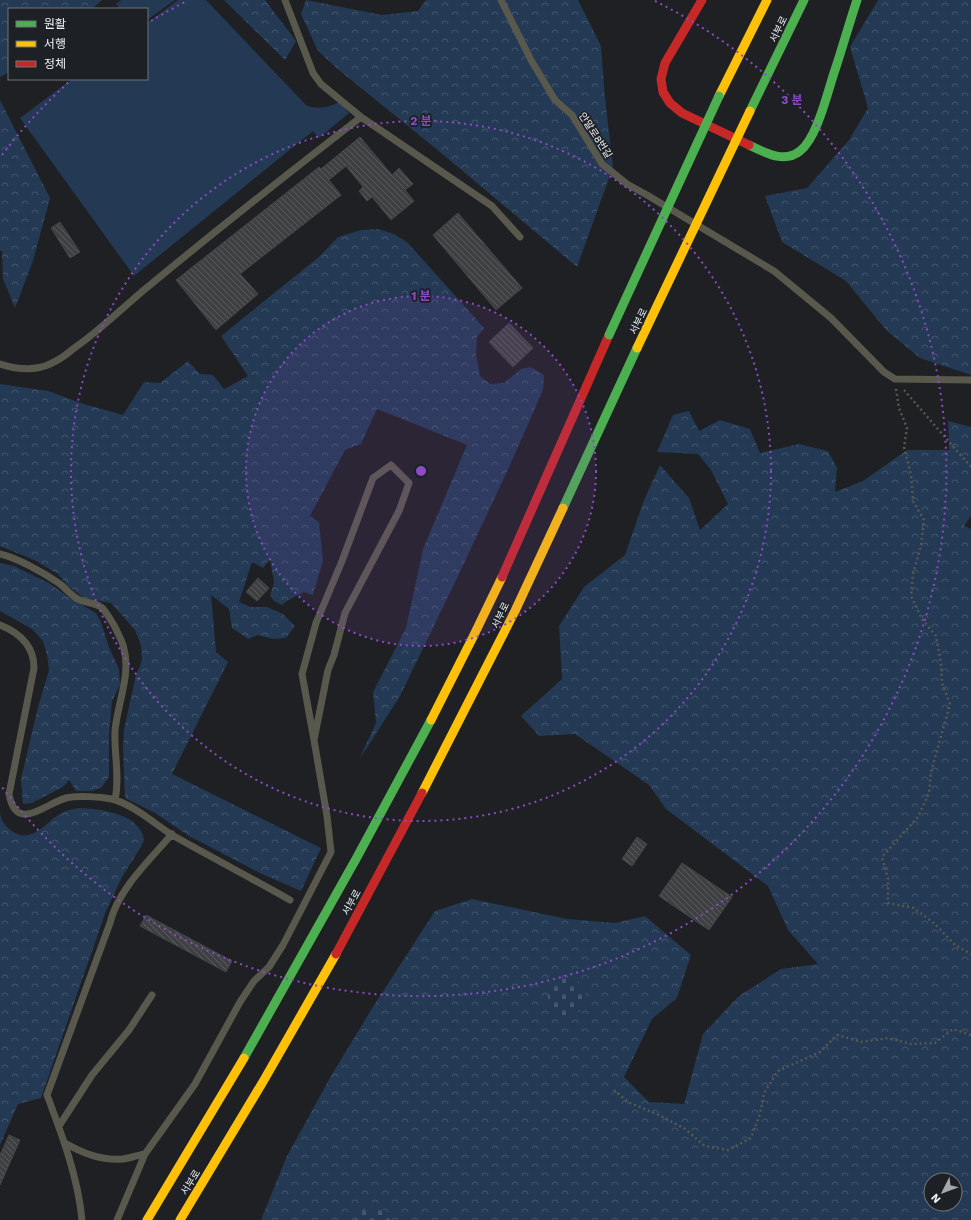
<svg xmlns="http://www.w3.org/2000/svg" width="971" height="1220" viewBox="0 0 971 1220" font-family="'Work Sans','Noto Sans KR',sans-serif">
<defs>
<pattern id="forest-crowns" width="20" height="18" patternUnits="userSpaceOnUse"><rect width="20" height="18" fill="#233954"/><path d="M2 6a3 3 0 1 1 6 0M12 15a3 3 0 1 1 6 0" fill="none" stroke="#43566d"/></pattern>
<pattern id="cemetery-stones" width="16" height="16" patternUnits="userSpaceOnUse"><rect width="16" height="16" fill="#233954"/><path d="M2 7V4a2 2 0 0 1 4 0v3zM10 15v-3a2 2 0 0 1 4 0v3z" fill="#43566d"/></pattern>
<pattern id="building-back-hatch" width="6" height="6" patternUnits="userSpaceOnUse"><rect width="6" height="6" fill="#3e4041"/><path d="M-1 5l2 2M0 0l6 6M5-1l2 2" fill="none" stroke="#5a5c5d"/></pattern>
</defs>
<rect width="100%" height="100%" fill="#1e2023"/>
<!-- forest -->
<path fill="url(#forest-crowns)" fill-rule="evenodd" d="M 0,0 L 102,0 L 92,9 L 9,9 L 9,72 L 0,77 Z
M 224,0 L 265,0 L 296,41 L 285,60 Z
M 306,0 L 382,15 L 418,11 L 426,0 L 578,0 L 601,46 L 605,98 L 613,167 L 577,267 L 440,152 L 340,71 L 318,51 L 301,14 Z
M 878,0 L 971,0 L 971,375 L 920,358 L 886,330 L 846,281 L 782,242 L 765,196 L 807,188 L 849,140 L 868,108 L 850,47 Z
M 0,100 L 50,198 L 33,261 L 15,308 L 3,279 L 2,251 L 0,251 Z
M 378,229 L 394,234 L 408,243 L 484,328 L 477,337 L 476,354 L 480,376 L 490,384 L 504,383 L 521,369 L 531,367 L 544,375 L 543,390 L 510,465 L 459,574 L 400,696 L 359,760 L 376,723 L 373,692 L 406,628 L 423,549 L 467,445 L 377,409 L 361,444 L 345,450 L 310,516 L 319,522 L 323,560 L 313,595 L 304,592 L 287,601 L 282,605 L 274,601 L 270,596 L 274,582 L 270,559 L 263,568 L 252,562 L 239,602 L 251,607 L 267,607 L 283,614 L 295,626 L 286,638 L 273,639 L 258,635 L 248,639 L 232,628 L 229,609 L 211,595 L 216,652 L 228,662 L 172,774 L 321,848 L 301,891 L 260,873 L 189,836 L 155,813 L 125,798 L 123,749 L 124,729 L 136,675 L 142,661 L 141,645 L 135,630 L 111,603 L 84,598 L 68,586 L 58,574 L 34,560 L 0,546 L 0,384 L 48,391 L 84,404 L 123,415 L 144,382 L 160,383 L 188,361 L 200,374 L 213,375 L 224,389 L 248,376 L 221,336 L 320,256 L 338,237 L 361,230 Z
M 689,411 L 699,431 L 720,420 L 750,429 L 760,453 L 799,444 L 828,451 L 837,468 L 835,492 L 863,481 L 907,450 L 949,450 L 948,421 L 971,427 L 971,516 L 964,526 L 971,529 L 971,1220 L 261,1220 L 286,1158 L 331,1076 L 371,1010 L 435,911 L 472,899 L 567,919 L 615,923 L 645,916 L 691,955 L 677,998 L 652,1019 L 624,1077 L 649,1102 L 684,1104 L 703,1034 L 739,996 L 781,969 L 818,964 L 788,930 L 768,886 L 666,809 L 649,785 L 575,734 L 539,736 L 521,716 L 562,679 L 559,626 L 584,587 L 625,555 L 644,500 L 660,465 L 689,498 L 700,530 L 728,504 L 711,470 L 698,454 L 657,452 L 673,415 ZM 931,1180 L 955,1180 L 955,1204 L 931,1204 Z
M 0,563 L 14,566 L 49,583 L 67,596 L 96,613 L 101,622 L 109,647 L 119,669 L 120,685 L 112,701 L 109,736 L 109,777 L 101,788 L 91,791 L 76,791 L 69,780 L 63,787 L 32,803 L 23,804 L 21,779 L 38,707 L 49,670 L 47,655 L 43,641 L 32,629 L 0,611 Z
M 79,808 C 98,809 127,812 139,828 C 142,832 143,836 144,840 L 141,847 L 122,877 L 106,911 L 41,1098 L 18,1104 L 0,1145 L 0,813 C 1,820 5,827 12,831 C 30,844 44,825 58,815 C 65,811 71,809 79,808 Z"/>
<!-- cemetery -->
<path fill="url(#cemetery-stones)" d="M548 997a19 19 0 1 1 38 0a19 19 0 1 1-38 0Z
M 369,1207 C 379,1206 387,1210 390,1220 L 355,1220 L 358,1213 Z"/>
<!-- park -->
<path fill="#233954" d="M 121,0 L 175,0 L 147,20 L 147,9 L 120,9 L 116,4 Z
M 178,0 L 206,0 L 307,106 C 319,109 328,108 339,102 L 349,113 L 319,138 L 313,131 L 134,276 L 20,118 L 72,79 L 147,79 L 147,23 Z"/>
<!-- building -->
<path fill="url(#building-back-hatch)" stroke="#444548" d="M 360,137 L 392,175 L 399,168 L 413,184 L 405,190 L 414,201 L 391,220 L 372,197 L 367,201 L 359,191 L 363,187 L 346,166 L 329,180 L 341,195 L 240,274 L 258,294 L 216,330 L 176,280 L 319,167 L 321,169 Z
M 458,213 L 522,288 L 496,310 L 433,235 Z
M 60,222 L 80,252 L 70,258 L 51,228 Z
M 509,323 L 533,348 L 513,367 L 489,342 Z
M 258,578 L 269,588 L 257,601 L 246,592 Z
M 637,837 L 647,844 L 632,866 L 622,859 Z
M 682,863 L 732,897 L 709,930 L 659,896 Z
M 146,915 L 232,961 L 226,972 L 140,926 Z
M 9,1135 L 20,1140 L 0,1185 L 0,1155 Z"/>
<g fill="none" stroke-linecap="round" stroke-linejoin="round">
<!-- path -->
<path stroke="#585750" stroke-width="2.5" stroke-dasharray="2 3" stroke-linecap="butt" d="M 896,389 L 899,408 L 907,428 L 904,447 L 911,475 L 913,501 L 924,520 L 921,546 L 913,574 L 911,596 L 922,619 L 936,636 L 941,663 L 942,683 L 950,704 L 931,772 L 929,793 L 918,817 L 882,857 L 888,879 L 888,903 L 914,908 L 935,924 L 955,945 L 971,954
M 904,390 L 971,467
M 614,1090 L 628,1102 L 661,1116 L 685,1129 L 705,1146 L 728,1150 L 751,1138 L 760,1114 L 764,1093 L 778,1071 L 820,1052 L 837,1035 L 862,1042 L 888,1038 L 911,1044 L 935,1043 L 953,1029 L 971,1035"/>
<!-- lane -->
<path stroke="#59584d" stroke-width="7" d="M 285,0 L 313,73 L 321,84 L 361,117 L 492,206 L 520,237
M 501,0 L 531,60 L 555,100 L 572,115 L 602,164 L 627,184 L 647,195 L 774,271 L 831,318 L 884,372 L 895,379 L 971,380
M 0,364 C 16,369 35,371 50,364 C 59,360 66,355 73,349 C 101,330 124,306 150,285 C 219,228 290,172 361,117
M 0,554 C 19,559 43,572 60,584 C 65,588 70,594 76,598 C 83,603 94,602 101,607 C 107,612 111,621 115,627 C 118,634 123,642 124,649 C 131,675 117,705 115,731 C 114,754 120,777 115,800
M 0,625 C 20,633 34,646 34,668 L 9,794 C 16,834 46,803 66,798 C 78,795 100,797 112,799 C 132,804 155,824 172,835 C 211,857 251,878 290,900
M 59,1126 L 92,1075 L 129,1030 L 152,995
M 65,1143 C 82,1153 103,1161 123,1159 C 130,1158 138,1155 145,1154
M 82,1220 C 78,1177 62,1135 47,1095 L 110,923 C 118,889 150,860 172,834
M 117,1220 L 145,1154 L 195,1084 L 240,1002 L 254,981 L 269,967 L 283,945 L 331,852 L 327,816 L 314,740 L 328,670 L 334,655 L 345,613 L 399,511 L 409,483 L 391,465 L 373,478 L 342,561 L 316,623 L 302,674 L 314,740"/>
<!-- fast -->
<path stroke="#4caf50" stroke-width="9" d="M 750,111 L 804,0
M 749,145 C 764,152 784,164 800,151 C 817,138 827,94 834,73 C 842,49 849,24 857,0
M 563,508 L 637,348
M 244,1058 L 356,859 L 431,720"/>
<!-- slow -->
<path stroke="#ffc107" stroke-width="9" d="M 719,96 L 767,0
M 431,720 L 473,637 L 502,577
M 422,793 L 515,611 L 563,508
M 147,1220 L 244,1058
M 180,1220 L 264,1080 L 336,954"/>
<!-- jam -->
<path stroke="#c62828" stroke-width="9" d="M 702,0 L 665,63 L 661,79 L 663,92 L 670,103 L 682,113 L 749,145
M 502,577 L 609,335
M 336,954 L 422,793"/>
<!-- fast-bridge -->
<path stroke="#4caf50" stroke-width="9" d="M 609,335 L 719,96"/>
<!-- slow-bridge -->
<path stroke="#ffc107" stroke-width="9" d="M 637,348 L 750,111"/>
</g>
<!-- distance rings -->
<circle cx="421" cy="471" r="175" fill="#8d4ac7" fill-opacity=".12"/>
<g fill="none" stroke="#8d4ac7" stroke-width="2" stroke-dasharray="2 4">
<circle cx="421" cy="471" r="175"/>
<circle cx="421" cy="471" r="350"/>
<path d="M2 155A525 525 0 0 1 70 81M151 21A525 525 0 0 1 187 1M655 1A525 525 0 1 1 2 787"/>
</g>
<g text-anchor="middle" stroke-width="3.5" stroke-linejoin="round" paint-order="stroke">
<!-- street labels -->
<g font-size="10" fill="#f0f3f5" stroke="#1d2024">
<text transform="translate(778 29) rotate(-64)" y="4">서부로</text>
<text transform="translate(596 135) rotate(57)" y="4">안말로8번길</text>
<text transform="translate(638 321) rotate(-64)" y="4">서부로</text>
<text transform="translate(500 615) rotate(-64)" y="4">서부로</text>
<text transform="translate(351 902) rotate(-61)" y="4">서부로</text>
<text transform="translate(190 1182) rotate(-58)" y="4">서부로</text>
</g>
</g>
<circle cx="421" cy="471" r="6" fill="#8d4ac7" stroke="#1d2024" stroke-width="2"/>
<g font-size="12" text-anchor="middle" font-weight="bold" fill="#8d4ac7" stroke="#1d2024" stroke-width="3.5" stroke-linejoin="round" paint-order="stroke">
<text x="792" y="104">3 분</text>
<text x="421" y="125">2 분</text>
<text x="421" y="300">1 분</text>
</g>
<!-- legend -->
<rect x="8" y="8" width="140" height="72" fill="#1d2024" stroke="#717478"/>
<rect x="16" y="21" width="20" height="6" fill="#4caf50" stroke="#717478"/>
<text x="44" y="28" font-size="12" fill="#f0f3f5">원활</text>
<rect x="16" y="41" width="20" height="6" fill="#ffc107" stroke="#717478"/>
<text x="44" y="48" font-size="12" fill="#f0f3f5">서행</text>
<rect x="16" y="61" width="20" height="6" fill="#c62828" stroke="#717478"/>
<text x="44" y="68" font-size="12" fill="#f0f3f5">정체</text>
<!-- north arrow -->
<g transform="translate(943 1192) rotate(228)"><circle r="19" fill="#1d2024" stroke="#717478"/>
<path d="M0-3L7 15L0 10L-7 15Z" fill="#a6a9ac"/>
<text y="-6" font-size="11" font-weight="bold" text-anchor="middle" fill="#f0f3f5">N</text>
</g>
</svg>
